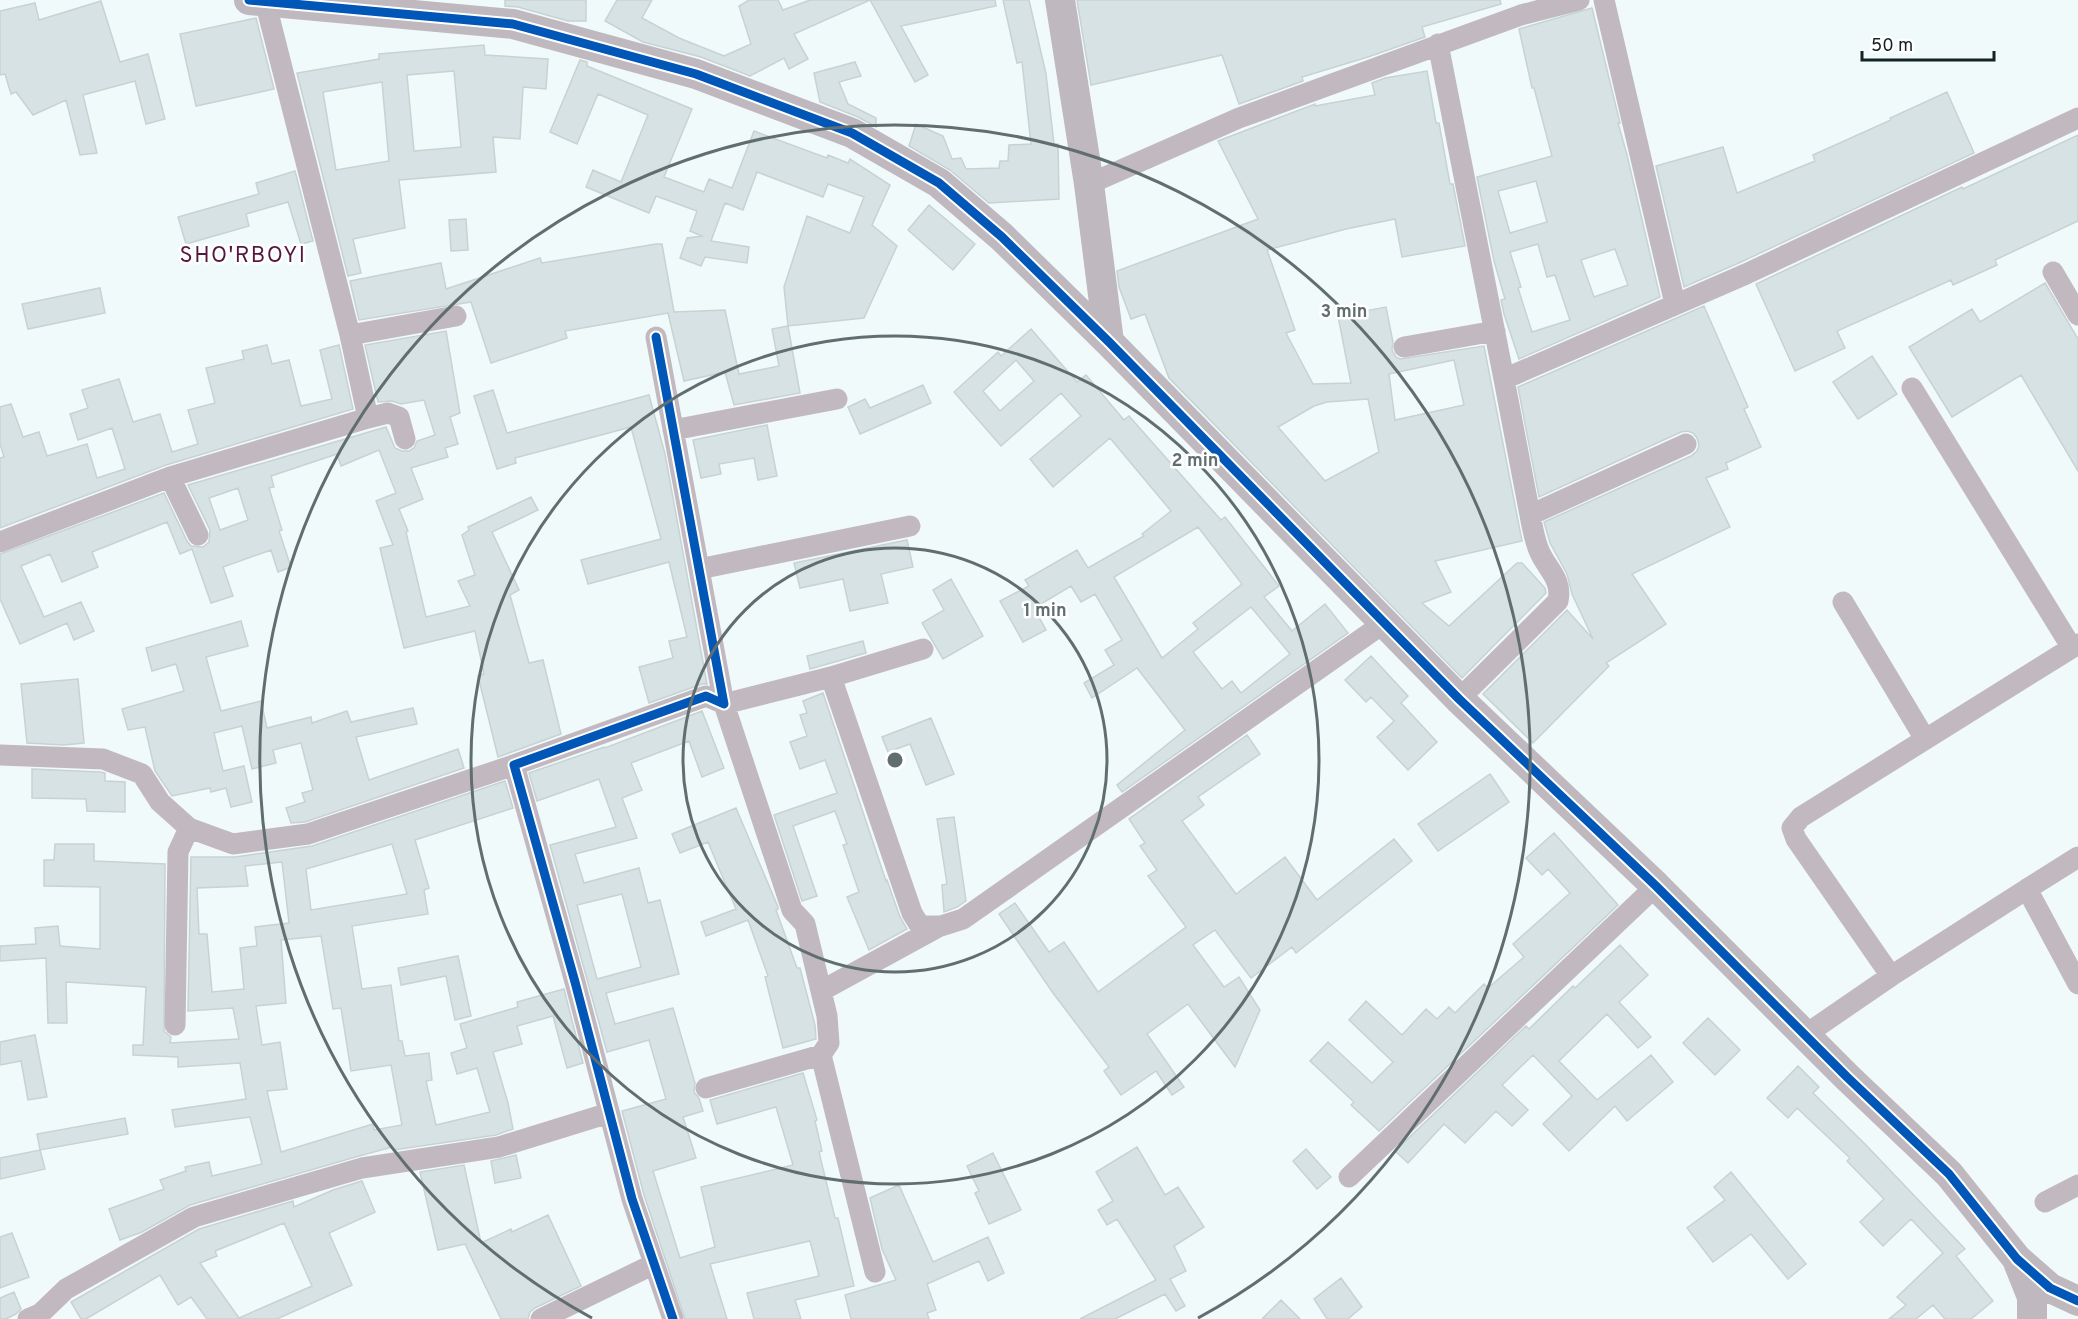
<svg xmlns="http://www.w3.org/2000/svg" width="2078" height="1319" viewBox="0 0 2078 1319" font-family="Overpass,sans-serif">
<rect width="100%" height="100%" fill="#f1fafb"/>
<!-- building -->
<path fill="#d7e2e4" stroke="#c7d2d3" stroke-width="1.5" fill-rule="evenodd" d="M 505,0 L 586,0 L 586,21 L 568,21 L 518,7 L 505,6 Z
M 617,0 L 652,0 L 642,18 L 679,38 L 724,56 L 751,44 L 739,6 L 749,0 L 778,0 L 783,10 L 810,0 L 995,0 L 996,6 L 901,26 L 928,75 L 915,82 L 870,0 L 794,34 L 808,59 L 789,69 L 784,58 L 750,76 L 701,57 L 643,42 L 605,21 Z
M 1003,0 L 1029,0 L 1046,74 L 1054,144 L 1058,144 L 1059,199 L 989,203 L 950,170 L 909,146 L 916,124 L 943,136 L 952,159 L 961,158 L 966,169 L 999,168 L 1000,161 L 1008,161 L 1009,145 L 1031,144 L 1022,62 L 1017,63 Z
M 1077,0 L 1500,0 L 1501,4 L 1422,27 L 1425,37 L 1368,57 L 1302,77 L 1303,81 L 1239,104 L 1222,55 L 1091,85 Z
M 101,1 L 120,62 L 148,54 L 165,119 L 146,124 L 135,81 L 83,95 L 97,153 L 80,155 L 66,100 L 33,115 L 16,92 L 11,94 L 5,74 L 0,75 L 0,11 L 35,3 L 39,20 Z
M 1592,8 L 1620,123 L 1618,123 L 1627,155 L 1660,297 L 1519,359 L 1504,314 L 1501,300 L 1505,299 L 1494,261 L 1477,177 L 1552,156 L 1534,88 L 1532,88 L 1519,29 ZM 1536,181 L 1547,222 L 1510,233 L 1498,191 ZM 1538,244 L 1547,277 L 1555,275 L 1570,320 L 1532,332 L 1518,288 L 1521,287 L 1510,252 ZM 1615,249 L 1628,285 L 1594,297 L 1581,260 Z
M 256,18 L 274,89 L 196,106 L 180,34 Z
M 484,45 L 485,55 L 548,59 L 546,89 L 523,87 L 520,139 L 493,137 L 496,172 L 399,180 L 405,228 L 353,239 L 361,273 L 348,276 L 297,73 L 379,59 L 379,54 ZM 454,71 L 461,147 L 414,151 L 407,75 ZM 382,82 L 389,161 L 336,170 L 323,92 Z
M 580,60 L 587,62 L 587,66 L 692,109 L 664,177 L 704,192 L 709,179 L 732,188 L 754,131 L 827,158 L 828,155 L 848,163 L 850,159 L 890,185 L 872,225 L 897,246 L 864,318 L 788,326 L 784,287 L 807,216 L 850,233 L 864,197 L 828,184 L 823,197 L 757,172 L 743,210 L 725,203 L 711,241 L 749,247 L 747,263 L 705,257 L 701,266 L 680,258 L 687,238 L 702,236 L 690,231 L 697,211 L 656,196 L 649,213 L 586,187 L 593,170 L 621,182 L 648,115 L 598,94 L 577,144 L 550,132 Z
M 855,62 L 861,76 L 839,82 L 848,104 L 876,118 L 876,127 L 858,117 L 820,102 L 814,73 Z
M 1427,71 L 1436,123 L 1439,123 L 1450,184 L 1453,184 L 1465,246 L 1402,257 L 1395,219 L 1346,229 L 1267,250 L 1295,330 L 1286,333 L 1313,384 L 1351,383 L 1338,316 L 1386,307 L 1393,342 L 1392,350 L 1396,357 L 1400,359 L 1484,346 L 1522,541 L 1435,561 L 1451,592 L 1422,603 L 1449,626 L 1517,563 L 1522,563 L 1545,588 L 1546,593 L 1462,678 L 1169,378 L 1145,314 L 1131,319 L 1119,287 L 1117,271 L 1258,219 L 1218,141 L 1315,104 L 1315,106 L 1375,95 L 1372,83 L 1385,78 ZM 1454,360 L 1464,405 L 1395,420 L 1389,374 ZM 1368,399 L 1379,452 L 1325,481 L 1278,427 L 1314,406 L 1327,402 Z
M 1947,92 L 1974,153 L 1741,262 L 1684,287 L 1656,166 L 1723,147 L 1737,193 L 1815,161 L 1813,155 L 1891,120 L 1890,118 Z
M 2078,135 L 2078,221 L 1995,260 L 1997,265 L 1953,285 L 1951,280 L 1837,331 L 1845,348 L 1795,371 L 1756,284 L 1962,187 L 1963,189 Z
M 295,171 L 313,241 L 301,244 L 288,202 L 246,214 L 249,226 L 186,244 L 178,217 L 259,194 L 256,183 Z
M 929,205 L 975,244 L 953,270 L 908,230 Z
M 466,219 L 468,250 L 451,251 L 449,220 Z
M 656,244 L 662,244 L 674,312 L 725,310 L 739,374 L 779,366 L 772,329 L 788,326 L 800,393 L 734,405 L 725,372 L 684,381 L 668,313 L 565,331 L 567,338 L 491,363 L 471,302 L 359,320 L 350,281 L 441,263 L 446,289 L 540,258 L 542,263 Z
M 2045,283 L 2078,339 L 2078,471 L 2021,375 L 1952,417 L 1909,347 L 1972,309 L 1980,322 Z
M 100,288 L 105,313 L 28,329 L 22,304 Z
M 1704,306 L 1748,407 L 1744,409 L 1761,447 L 1726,463 L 1728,469 L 1706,478 L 1730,527 L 1632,574 L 1666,624 L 1606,663 L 1609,666 L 1533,743 L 1483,694 L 1567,610 L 1593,639 L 1572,594 L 1567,574 L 1550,543 L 1544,522 L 1691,456 L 1697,451 L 1699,445 L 1697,438 L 1693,433 L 1687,431 L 1681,432 L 1539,497 L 1518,387 Z
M 1031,329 L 1077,382 L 1086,375 L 1124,420 L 1129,416 L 1221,520 L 1225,517 L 1279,586 L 1264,597 L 1292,631 L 1325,604 L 1348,633 L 1122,792 L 1117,785 L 1185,730 L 1137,668 L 1092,698 L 1084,683 L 1114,665 L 1105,650 L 1122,640 L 1095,594 L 1081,602 L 1071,586 L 1034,608 L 1046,630 L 1023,642 L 1000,601 L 1029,586 L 1025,580 L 1077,550 L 1088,568 L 1144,536 L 1142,534 L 1171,511 L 1110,438 L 1053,487 L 1030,459 L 1081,416 L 1061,393 L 1001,446 L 954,392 L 998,352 L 1001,356 ZM 1016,360 L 1034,381 L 1000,411 L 983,391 ZM 1198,527 L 1242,584 L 1193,623 L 1198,629 L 1162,658 L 1114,577 ZM 1251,607 L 1290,654 L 1241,693 L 1232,681 L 1222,689 L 1193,652 Z
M 446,331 L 460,413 L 450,417 L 458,444 L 445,448 L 448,457 L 411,468 L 423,499 L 399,509 L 408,531 L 406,532 L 426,617 L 470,606 L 458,581 L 475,575 L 462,535 L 469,530 L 468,527 L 531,497 L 538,510 L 492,532 L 519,590 L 510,595 L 529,663 L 543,660 L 561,734 L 498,757 L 478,676 L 484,674 L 475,631 L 404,648 L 380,548 L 393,545 L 376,501 L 396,493 L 379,450 L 341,466 L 337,454 L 271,476 L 274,487 L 269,488 L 282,530 L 279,531 L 291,567 L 278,572 L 271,550 L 223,567 L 233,596 L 211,603 L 192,549 L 180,554 L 167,522 L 92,552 L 98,567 L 62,582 L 50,554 L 21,566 L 44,617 L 81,602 L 94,631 L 74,640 L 67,623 L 20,644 L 0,599 L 0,554 L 164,493 L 187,541 L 191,546 L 203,547 L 209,542 L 210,530 L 188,485 L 386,427 L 395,448 L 402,451 L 409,451 L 414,448 L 417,441 L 435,435 L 424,400 L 401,404 L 392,401 L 378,402 L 365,345 ZM 238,488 L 248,520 L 220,530 L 209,498 Z
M 267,345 L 272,364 L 289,360 L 301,406 L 332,399 L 320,350 L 339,345 L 353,409 L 166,465 L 0,528 L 0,458 L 4,457 L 0,444 L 0,407 L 11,404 L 23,437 L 39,432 L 47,456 L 87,444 L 97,478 L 125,469 L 112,428 L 78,440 L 70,414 L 88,408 L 82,390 L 119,379 L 133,422 L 160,414 L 172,452 L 198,444 L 188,410 L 215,403 L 206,368 L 244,359 L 242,351 Z
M 1872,356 L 1897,394 L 1858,419 L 1833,382 Z
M 923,385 L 931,403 L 860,434 L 848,407 L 865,399 L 870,408 Z
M 493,390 L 507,433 L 649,395 L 665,454 L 707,684 L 702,684 L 649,703 L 639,667 L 673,658 L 669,641 L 687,637 L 669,562 L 588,584 L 581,560 L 661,539 L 631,427 L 515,458 L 516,463 L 497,469 L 474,396 Z
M 767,425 L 777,476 L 758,480 L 754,458 L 719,464 L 721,474 L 701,478 L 693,440 Z
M 907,540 L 913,567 L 881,574 L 888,603 L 850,611 L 843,579 L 800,588 L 794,563 Z
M 951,579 L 983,636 L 943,659 L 922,623 L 944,610 L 933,590 Z
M 241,621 L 248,646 L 206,657 L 221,711 L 261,701 L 267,728 L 311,717 L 312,723 L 347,711 L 351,722 L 413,708 L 417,724 L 356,737 L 369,780 L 458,749 L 464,768 L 305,822 L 291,823 L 286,808 L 305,802 L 302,793 L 313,790 L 301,743 L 273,750 L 276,763 L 252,769 L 242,726 L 214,733 L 223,771 L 244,766 L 252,802 L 231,807 L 226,788 L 211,792 L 210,788 L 172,796 L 155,771 L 145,727 L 128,730 L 122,709 L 184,691 L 176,664 L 152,671 L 146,648 Z
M 863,641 L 866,653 L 810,669 L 807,656 Z
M 1371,656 L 1408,696 L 1401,703 L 1437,742 L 1408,770 L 1377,737 L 1394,721 L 1371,697 L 1366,702 L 1345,680 Z
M 78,679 L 84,743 L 64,745 L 27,743 L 21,684 Z
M 823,693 L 886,881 L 887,880 L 900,917 L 907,929 L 869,950 L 847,897 L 859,892 L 843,845 L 847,844 L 835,811 L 793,826 L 817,896 L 802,901 L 774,815 L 837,793 L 825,760 L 800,769 L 790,742 L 807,736 L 800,715 L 807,713 L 803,701 Z
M 702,711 L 724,768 L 702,777 L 689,741 L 631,763 L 642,790 L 622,798 L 637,838 L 575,854 L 584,883 L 639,868 L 648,903 L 660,900 L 679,974 L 606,993 L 615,1024 L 673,1008 L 695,1083 L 694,1092 L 699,1098 L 703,1111 L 683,1117 L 696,1158 L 653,1171 L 680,1258 L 715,1247 L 701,1187 L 793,1165 L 776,1107 L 717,1124 L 710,1100 L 803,1073 L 817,1120 L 815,1121 L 822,1151 L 819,1152 L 835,1218 L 838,1218 L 854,1286 L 795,1300 L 801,1319 L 754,1319 L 747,1293 L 819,1276 L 810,1241 L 710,1264 L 727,1319 L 685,1319 L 644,1195 L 622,1111 L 666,1099 L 649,1040 L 607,1052 L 550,845 L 616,827 L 599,779 L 537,801 L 529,773 L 604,747 L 605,748 ZM 622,894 L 641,967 L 597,979 L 577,905 Z
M 931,718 L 954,774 L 926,785 L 910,744 L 888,752 L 882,737 Z
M 1247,735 L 1260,754 L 1198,797 L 1204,805 L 1182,821 L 1236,894 L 1285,857 L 1317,900 L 1394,839 L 1412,861 L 1296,953 L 1292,947 L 1251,978 L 1215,930 L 1193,945 L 1224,987 L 1239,977 L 1260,1010 L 1235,1067 L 1188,1004 L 1147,1034 L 1184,1087 L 1172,1095 L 1156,1071 L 1121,1095 L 1104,1071 L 1109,1067 L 1053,993 L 999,914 L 1015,903 L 1049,952 L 1064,942 L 1098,992 L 1186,927 L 1148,876 L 1157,870 L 1140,846 L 1145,843 L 1129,819 Z
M 32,769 L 100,772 L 105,773 L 105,781 L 125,782 L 125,812 L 87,811 L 86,799 L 32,798 Z
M 1490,774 L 1509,802 L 1438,851 L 1418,824 Z
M 505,781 L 513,808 L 415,840 L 429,888 L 424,890 L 428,914 L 352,926 L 362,989 L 391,985 L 399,1041 L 402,1041 L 405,1056 L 429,1053 L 432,1080 L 426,1081 L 436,1125 L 490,1112 L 477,1068 L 457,1074 L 451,1053 L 467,1048 L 460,1024 L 518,1007 L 517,1002 L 564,989 L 583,1063 L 567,1068 L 553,1016 L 517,1026 L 522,1044 L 493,1052 L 508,1103 L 513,1129 L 496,1135 L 394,1150 L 392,1147 L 359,1156 L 190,1205 L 142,1232 L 120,1240 L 109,1209 L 164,1189 L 160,1180 L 186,1171 L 185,1167 L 209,1162 L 212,1176 L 262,1164 L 250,1117 L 175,1127 L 172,1110 L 246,1099 L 240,1063 L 178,1067 L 178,1057 L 133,1055 L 133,1045 L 143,1045 L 146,987 L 66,982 L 67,1023 L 48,1023 L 46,958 L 0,961 L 0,946 L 36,944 L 35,928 L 58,926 L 60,946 L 100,949 L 100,887 L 44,886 L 44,860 L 54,860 L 55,844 L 94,844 L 94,861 L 165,864 L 164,1031 L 171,1037 L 170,1043 L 239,1039 L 233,1008 L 188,1011 L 191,857 L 235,857 L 312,846 ZM 392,844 L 407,894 L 311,910 L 306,869 ZM 282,862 L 289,923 L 255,927 L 257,946 L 240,948 L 244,989 L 212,992 L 207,934 L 199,934 L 197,888 L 248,886 L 245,866 ZM 321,936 L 333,1009 L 341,1008 L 351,1071 L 391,1065 L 402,1125 L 374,1130 L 373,1124 L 281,1152 L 267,1091 L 287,1089 L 280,1042 L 262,1045 L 256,1006 L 286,1003 L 281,940 Z
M 736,808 L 778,907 L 778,909 L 776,910 L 797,968 L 800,968 L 815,1025 L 816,1039 L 783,1048 L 765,977 L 768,976 L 748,920 L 706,936 L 701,922 L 736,909 L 708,842 L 680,853 L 672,834 Z
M 954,817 L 966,901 L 957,907 L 944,912 L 942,885 L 947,884 L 937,819 Z
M 1554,833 L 1618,905 L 1379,1131 L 1351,1105 L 1354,1102 L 1310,1061 L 1328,1042 L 1372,1083 L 1393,1062 L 1349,1020 L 1366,1001 L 1402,1035 L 1426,1009 L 1437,1019 L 1449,1007 L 1455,1013 L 1484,984 L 1488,988 L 1524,957 L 1513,944 L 1570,893 L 1548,869 L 1542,875 L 1526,858 Z
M 1620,945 L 1648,975 L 1619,1002 L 1651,1037 L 1638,1048 L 1607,1014 L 1559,1061 L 1597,1100 L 1651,1055 L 1673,1082 L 1627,1121 L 1615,1106 L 1569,1151 L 1543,1124 L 1572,1096 L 1533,1055 L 1502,1085 L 1528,1110 L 1512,1126 L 1496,1111 L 1465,1143 L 1444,1124 L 1408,1163 L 1395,1151 L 1526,1026 L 1529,1029 L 1573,986 L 1575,988 Z
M 458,956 L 471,1016 L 455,1020 L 446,976 L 401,985 L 398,968 Z
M 1708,1018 L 1740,1050 L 1715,1075 L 1683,1043 Z
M 35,1035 L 47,1097 L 28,1100 L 21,1061 L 0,1065 L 0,1042 Z
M 1798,1066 L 1819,1087 L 1813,1093 L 1865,1144 L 1965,1249 L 1956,1256 L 1993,1301 L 1971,1319 L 1945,1319 L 1933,1305 L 1916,1319 L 1889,1319 L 1906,1305 L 1897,1297 L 1943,1253 L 1911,1219 L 1883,1246 L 1860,1222 L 1884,1199 L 1847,1161 L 1850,1158 L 1797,1108 L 1788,1118 L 1767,1098 Z
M 125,1118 L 128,1134 L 40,1150 L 37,1134 Z
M 1137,1147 L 1165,1195 L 1178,1187 L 1204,1227 L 1174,1246 L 1186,1271 L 1170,1279 L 1185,1306 L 1176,1311 L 1165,1294 L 1115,1319 L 1080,1319 L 1156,1280 L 1117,1219 L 1107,1225 L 1098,1210 L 1113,1201 L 1096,1172 Z
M 1306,1149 L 1331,1177 L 1317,1189 L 1293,1161 Z
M 40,1150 L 45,1169 L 0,1179 L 0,1158 Z
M 993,1153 L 1021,1210 L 989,1224 L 975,1193 L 979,1191 L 967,1166 Z
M 516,1155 L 521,1178 L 495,1183 L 491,1161 Z
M 464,1165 L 481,1243 L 511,1229 L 512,1232 L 548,1215 L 581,1286 L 535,1308 L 530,1312 L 528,1319 L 501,1319 L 465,1244 L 438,1250 L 420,1172 Z
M 1731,1172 L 1806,1264 L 1788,1279 L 1751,1234 L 1713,1262 L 1687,1228 L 1725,1200 L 1714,1187 Z
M 362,1181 L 375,1212 L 329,1233 L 352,1285 L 277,1319 L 207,1319 L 191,1297 L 178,1305 L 160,1275 L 86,1319 L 81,1319 L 71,1302 L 199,1229 L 293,1201 L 294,1207 L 333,1190 ZM 284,1223 L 312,1286 L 239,1318 L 200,1263 L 217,1256 L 215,1251 Z
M 899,1185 L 933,1262 L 988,1237 L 1004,1273 L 988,1281 L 979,1261 L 927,1284 L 936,1310 L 927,1313 L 929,1319 L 851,1319 L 845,1295 L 896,1280 L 882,1249 L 870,1198 Z
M 12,1233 L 29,1277 L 0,1288 L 0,1237 Z
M 1341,1278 L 1362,1307 L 1348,1319 L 1327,1319 L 1314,1299 Z
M 14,1292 L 21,1309 L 16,1314 L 6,1319 L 0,1319 L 0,1298 Z
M 1281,1300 L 1300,1319 L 1262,1319 Z"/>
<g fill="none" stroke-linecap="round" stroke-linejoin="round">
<!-- street -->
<path stroke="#c1b9bf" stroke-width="21" d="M 1604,0 L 1675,304
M 1438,44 L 1504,379
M 1089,184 L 1239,118 L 1521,15 L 1579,0
M 2053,272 L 2078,315
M 350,335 L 456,316
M 656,337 L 724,704 L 706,696 L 514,765 L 575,982 L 632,1199 L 673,1319
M 1404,347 L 1495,331
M 1912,388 L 2072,648
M 368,418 L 388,413 L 399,417 L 405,439
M 673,430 L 837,399
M 170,477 L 198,535
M 1530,515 L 1504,379 L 1746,274 L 2078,118
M 0,542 L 170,477 L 368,418 L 350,335 L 265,1
M 699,569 L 910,526
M 1843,602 L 1925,739
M 923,649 L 831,677 L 912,913 L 920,926 L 941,926 L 963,919 L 1384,623
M 831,677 L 724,704 L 792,910 L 805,924 L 827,1016 L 829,1043 L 821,1055 L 875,1272
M 1459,699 L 1558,601 C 1563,578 1545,568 1538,548 C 1534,537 1532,526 1530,515 L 1686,444
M 0,755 L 103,759 L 142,774 L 160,802 L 189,828 L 233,844 L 308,834 L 514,765
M 2027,889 L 2078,857
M 1891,976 L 1796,839 L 1792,828 L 1801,817 L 2078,644
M 821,991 L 940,926
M 175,1025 L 178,852 L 189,828
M 1805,1035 L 1891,976 L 2027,889 L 2078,984
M 706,1088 L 821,1055
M 1349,1177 L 1656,886
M 2045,1202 L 2078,1185
M 28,1319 L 40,1314 L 66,1289 L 194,1217 L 362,1168 L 499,1147 L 609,1113
M 541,1319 L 654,1264"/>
<!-- secondary -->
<path stroke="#bfb8be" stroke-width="30" d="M 249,0 L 513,24 L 696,74 L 852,133 L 939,183 L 1002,237 L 1109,342 L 1459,699 L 1656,886 L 1847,1077 L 1949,1174 L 2017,1259 L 2050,1288 L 2078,1301
M 1060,0 L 1089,184 L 1109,342
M 2018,1262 L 2032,1297 L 2032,1319"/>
<defs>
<path id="cycleway" d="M 249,0 L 513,24 L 696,74 L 852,133 L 939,183 L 1002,237 L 1109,342 L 1459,699 L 1656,886 L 1847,1077 L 1949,1174 L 2017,1259 L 2050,1288 L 2078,1301
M 656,337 L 724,704 L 706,696 L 514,765 L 575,982 L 632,1199 L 673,1319"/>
</defs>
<!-- cycleway casing -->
<use href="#cycleway" stroke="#fff" stroke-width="13"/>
<!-- cycleway -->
<use href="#cycleway" stroke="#0057b8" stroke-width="9"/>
</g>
<!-- distance rings -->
<g fill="none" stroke="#616e6f" stroke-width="3">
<circle cx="895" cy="760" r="212"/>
<circle cx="895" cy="760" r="424"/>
<path d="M592 1318A635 635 0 1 1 1198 1318"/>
</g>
<g text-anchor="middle" stroke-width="5" stroke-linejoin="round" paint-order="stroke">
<!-- quarter labels -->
<g font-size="22" letter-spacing="1.5" fill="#551940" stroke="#fff">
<text x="243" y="262">SHO'RBOYI</text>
</g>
</g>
<circle cx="895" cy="760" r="9" fill="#616e6f" stroke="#fff" stroke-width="3"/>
<g font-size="18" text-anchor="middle" font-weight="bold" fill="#616e6f" stroke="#fff" stroke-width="5" stroke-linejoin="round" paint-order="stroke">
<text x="1344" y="317">3 min</text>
<text x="1195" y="466">2 min</text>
<text x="1045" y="616">1 min</text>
</g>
<!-- scale -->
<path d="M1862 51v9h132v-9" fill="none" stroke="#132223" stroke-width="3"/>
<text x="1871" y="51" font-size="18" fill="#132223" stroke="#ffffff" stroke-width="4.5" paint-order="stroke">50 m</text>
</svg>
